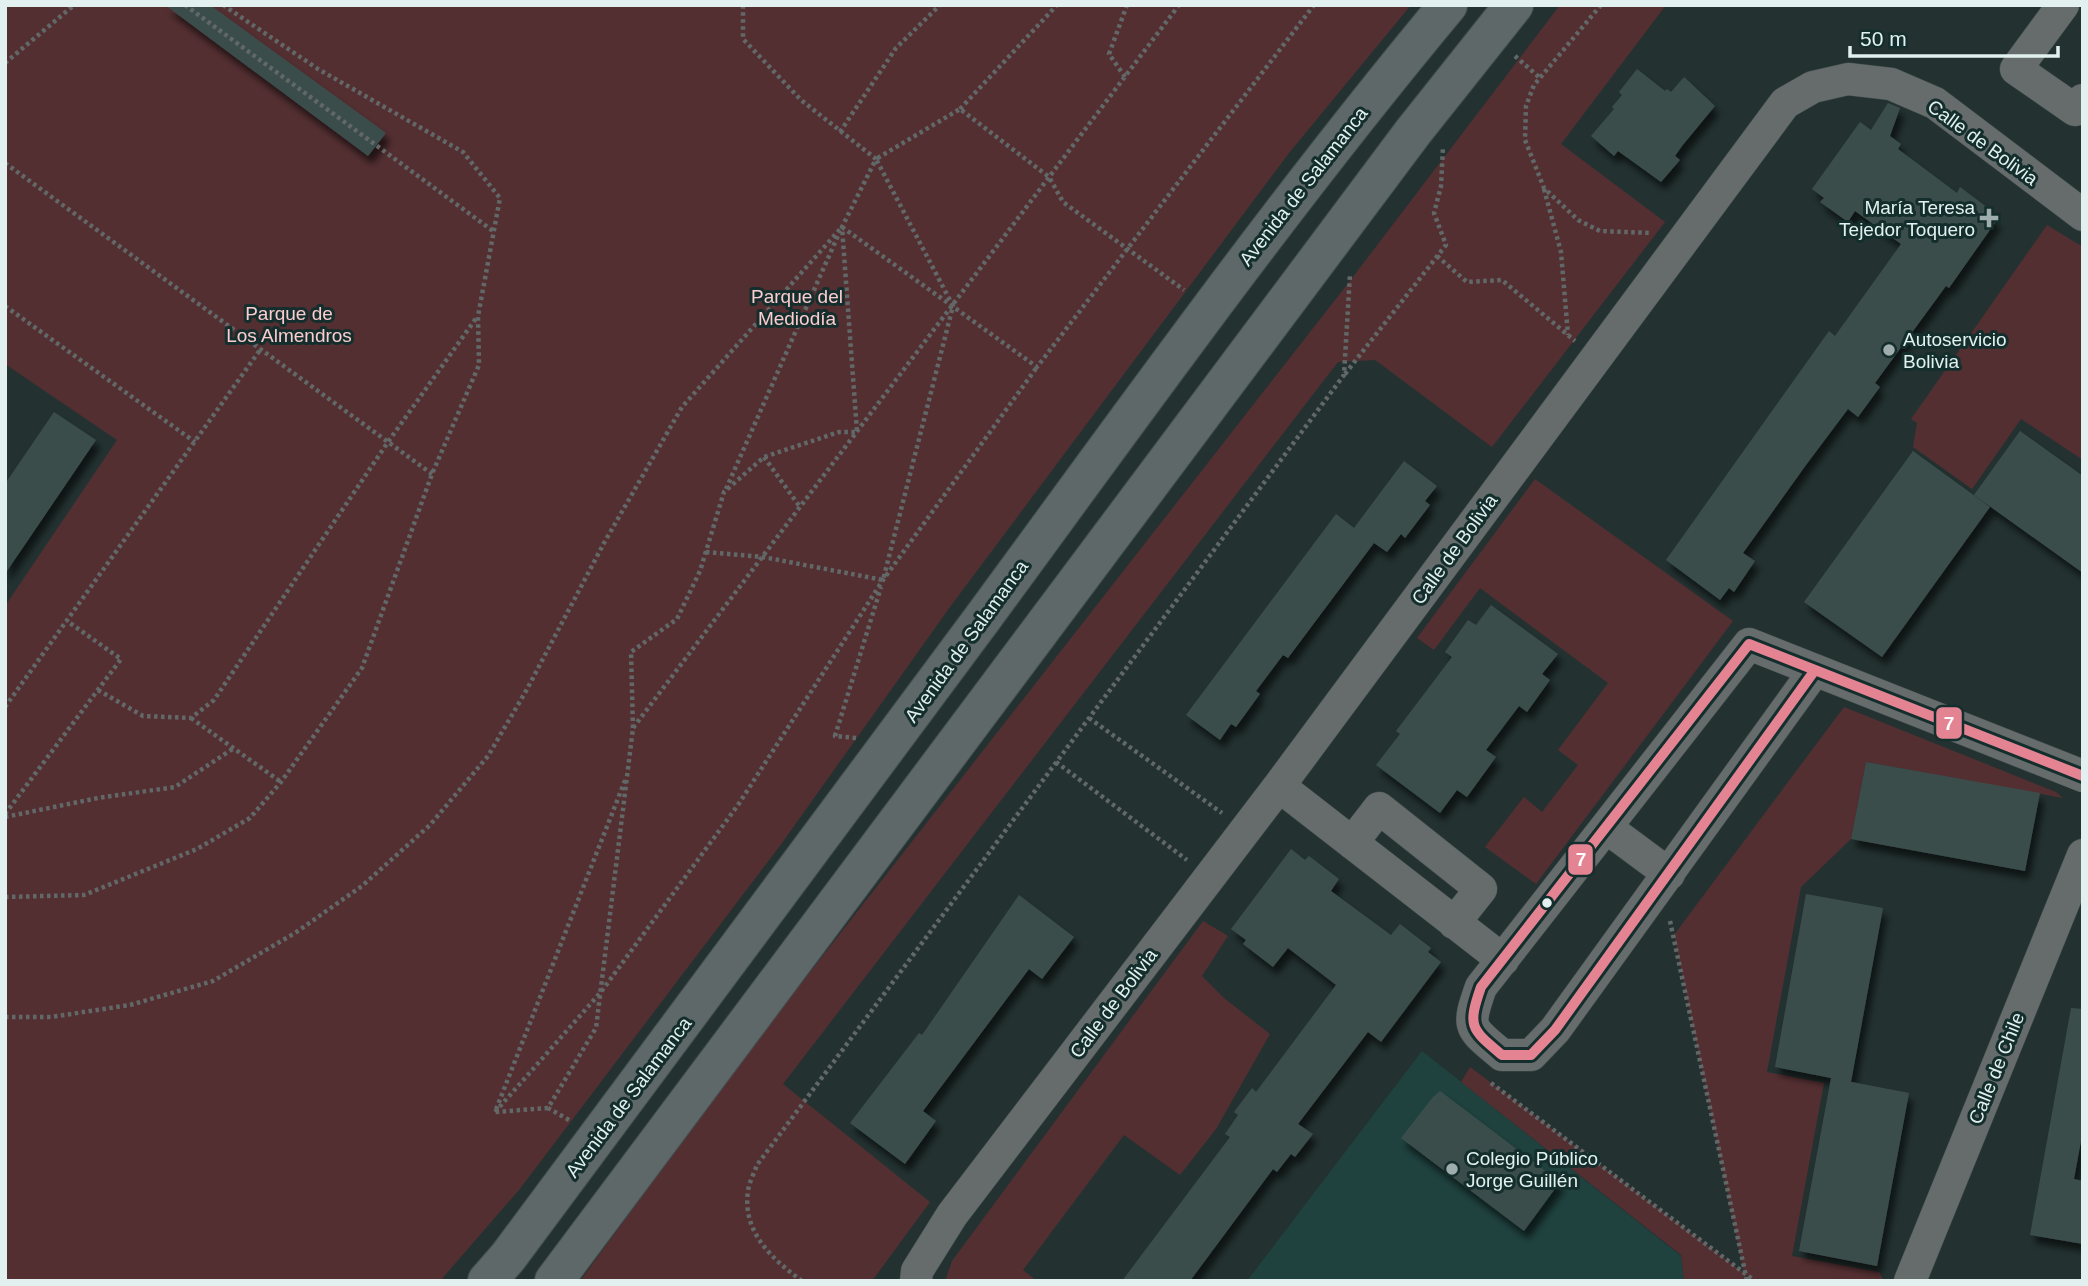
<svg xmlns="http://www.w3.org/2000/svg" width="2088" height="1286" viewBox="0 0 2088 1286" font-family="Helvetica,sans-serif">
<defs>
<filter id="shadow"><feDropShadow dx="4.5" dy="8" stdDeviation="3.5" flood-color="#0009"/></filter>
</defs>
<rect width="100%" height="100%" fill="#233231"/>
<!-- built -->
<path fill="#1f423f" d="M 1422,1051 L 1681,1256 L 1684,1281 L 1247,1281 Z"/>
<!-- green -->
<path fill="#542f32" d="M 5,5 L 1411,5 L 1289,153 L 950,607 L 782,843 L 519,1190 L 440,1281 L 5,1281 L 5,606 L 117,440 L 5,364 Z
M 1560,5 L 1666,5 L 1561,144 L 1665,222 L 1492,447 L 1375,360 L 1338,362 L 783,1084 L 930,1202 L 872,1281 L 580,1281 L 746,1054 L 1346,286 Z
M 2047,225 L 2083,247 L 2083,460 L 2021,419 L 1972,489 L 1913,447 L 1917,423 L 1911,419 Z
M 1535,479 L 1733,621 L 1536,884 L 1485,847 L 1524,797 L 1542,812 L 1578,765 L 1558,750 L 1608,683 L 1480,588 L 1434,650 L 1417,638 Z
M 1844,707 L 2056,792 L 2063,798 L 1866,762 L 1851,839 L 1801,887 L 1767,1072 L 1824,1083 L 1792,1256 L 1879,1272 L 1884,1281 L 1755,1281 L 1746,1275 L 1747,1281 L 1684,1281 L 1681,1255 L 1461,1082 L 1470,1067 L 1744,1273 L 1674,935 Z
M 1203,921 L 1228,936 L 1202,976 L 1224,998 L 1270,1034 L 1216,1129 L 1180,1175 L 1124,1135 L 1023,1270 L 1037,1281 L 945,1281 L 952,1261 Z"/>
<!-- building -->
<path fill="#3b4e4c" filter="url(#shadow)" d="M 165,5 L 210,5 L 386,133 L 368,156 Z
M 1637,69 L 1665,91 L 1667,89 L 1671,92 L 1684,77 L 1715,106 L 1682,146 L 1675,156 L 1680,160 L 1661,182 L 1618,151 L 1614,156 L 1591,136 L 1614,109 L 1612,107 L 1622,95 L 1619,92 Z
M 1888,103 L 1900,108 L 1890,136 L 1901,144 L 1898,149 L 1957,193 L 1960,187 L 1988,208 L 1985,212 L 1997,220 L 1949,288 L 1946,286 L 1875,383 L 1880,387 L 1858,417 L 1848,409 L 1806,465 L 1743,553 L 1755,561 L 1734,592 L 1729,588 L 1720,600 L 1666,560 L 1829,331 L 1835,336 L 1901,244 L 1855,211 L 1848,222 L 1820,202 L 1824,198 L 1812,189 L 1860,122 L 1871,130 Z
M 54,412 L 96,440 L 5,574 L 5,484 Z
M 2020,431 L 2083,476 L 2083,573 L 1974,495 Z
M 1913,451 L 1990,507 L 1882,657 L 1804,602 Z
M 1404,461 L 1437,486 L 1425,501 L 1430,505 L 1405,538 L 1401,534 L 1387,552 L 1374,543 L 1288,658 L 1283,655 L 1256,691 L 1260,694 L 1236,727 L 1231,724 L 1220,740 L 1186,715 L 1336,514 L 1354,528 Z
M 1491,605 L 1558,654 L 1542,674 L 1550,680 L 1527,712 L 1519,706 L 1486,750 L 1496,757 L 1467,797 L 1457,790 L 1440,813 L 1376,765 L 1400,734 L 1396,731 L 1452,657 L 1445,652 L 1468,620 L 1476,625 Z
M 1866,762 L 2040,793 L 2025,871 L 1851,839 Z
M 1291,849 L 1305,860 L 1309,856 L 1339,879 L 1331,891 L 1391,935 L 1400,924 L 1431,948 L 1428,952 L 1441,962 L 1381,1042 L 1368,1032 L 1298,1124 L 1313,1134 L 1295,1157 L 1291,1154 L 1277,1172 L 1273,1169 L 1190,1281 L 1122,1281 L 1230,1137 L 1225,1134 L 1238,1115 L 1234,1112 L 1252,1088 L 1256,1092 L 1336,985 L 1288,948 L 1273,967 L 1243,944 L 1246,940 L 1231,929 Z
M 1806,894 L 1883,908 L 1851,1082 L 1775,1067 Z
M 1019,895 L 1074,937 L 1042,979 L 1029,969 L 923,1111 L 936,1121 L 905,1164 L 850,1123 L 919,1033 L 922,1035 Z
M 2071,1008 L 2083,1009 L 2083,1130 L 2074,1179 L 2083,1181 L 2083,1244 L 2030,1235 Z
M 1831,1078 L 1909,1093 L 1877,1266 L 1799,1251 Z
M 1440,1091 L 1560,1182 L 1524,1231 L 1401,1138 L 1433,1097 Z"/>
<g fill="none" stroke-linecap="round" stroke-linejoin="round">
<defs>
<path id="minor" d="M 2063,5 L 2016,69 L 2075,110 L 2083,100
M 1815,670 L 1555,1030 L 1531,1055 L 1502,1055 C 1469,1027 1466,1029 1481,987 L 1749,644 L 2083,776
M 1279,786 L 1503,960
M 1607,828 L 1669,874
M 1352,843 L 1379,808 L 1481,889 L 1454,923
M 916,1281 L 917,1271 L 952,1215 L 1279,786 L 1785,103 L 1813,87 L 1848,79 L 1891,84 L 1935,103 L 2083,215
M 1910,1281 L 2083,855"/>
<path id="highway" d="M 487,1281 L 508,1257 C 666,1045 825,833 982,619 C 1134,412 1283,203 1448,5
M 554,1281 L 1413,132 L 1514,5"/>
</defs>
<!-- minor casing -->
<use href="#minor" stroke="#434f4f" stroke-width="33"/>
<!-- highway casing -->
<use href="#highway" stroke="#434f4f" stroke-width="40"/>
<!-- path -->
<path stroke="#626868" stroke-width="4.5" stroke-dasharray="3.5 3.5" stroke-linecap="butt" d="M 185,5 L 493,231
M 1601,5 L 1534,85 L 1526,106 L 1525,140 L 1544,188 L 1578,220 L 1600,231 L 1652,233
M 1515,56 L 1540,78
M 5,63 L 74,5
M 1125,77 L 1109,54 L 1127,5
M 960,109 L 1057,5
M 840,132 L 896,48 L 940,5
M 5,163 L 432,474
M 1544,189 L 1561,252 L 1568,335
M 842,227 L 1037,367 L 1314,5
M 1437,256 L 1467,282 L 1502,280 L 1575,341
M 5,306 L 195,442
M 1345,374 L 1446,245 L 1434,213 L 1441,186 L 1443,147
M 764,457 L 800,507
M 726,489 L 840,231
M 706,552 L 763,557 L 883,580 L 953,306 L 876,159 L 960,109 L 1049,177 L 1063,202 L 1184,290
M 98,690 L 143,716 L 191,718 L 214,700 L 388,442 L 477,317
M 5,707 L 260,350
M 191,718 L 281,782
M 1089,718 L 1222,813
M 633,728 L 631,652 L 677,619 L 700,571 L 724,492 L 764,457 L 839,432 L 857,432 L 842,227 L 876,159 L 801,100 L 743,39 L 743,5
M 856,738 L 835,736 L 881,587
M 1056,762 L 1187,860
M 5,814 L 121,659 L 67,621
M 5,817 L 98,798 L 175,787 L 234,748
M 5,897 L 84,895 L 197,849 L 250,818 L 281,782 L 362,668 L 432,474 L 479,365 L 478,316 L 500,198 L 463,152 L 318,69 L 223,5
M 1670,921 L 1747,1281
M 5,1017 L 51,1017 L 130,1005 L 213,981 L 295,933 L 362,886 L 430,825 L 488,756 L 526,691 L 604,543 L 682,407 L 842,227
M 1491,1083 L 1755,1281
M 548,1108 L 495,1112 L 626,778
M 495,1112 L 601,992 L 738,805 L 883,580 L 1037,367
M 569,1120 L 548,1108 L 596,1028 L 633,728 L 1179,5
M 802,1281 C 772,1259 742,1232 748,1191 C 749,1183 754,1173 757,1165 L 1344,375 L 1350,274"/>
<!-- minor -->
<use href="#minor" stroke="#656c6b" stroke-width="32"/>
<!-- highway -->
<use href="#highway" stroke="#5e6868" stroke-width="38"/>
<defs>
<path id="bus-1" d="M 1749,644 L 1815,670 L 1555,1030 L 1531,1055 L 1502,1055 C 1471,1029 1467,1027 1481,987 Z
M 1815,670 L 2083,776"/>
</defs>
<!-- bus-1 casing -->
<use href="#bus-1" stroke="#132e2c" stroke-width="16"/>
<!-- bus-1 -->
<use href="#bus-1" stroke="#e48493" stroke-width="10"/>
</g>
<!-- markers -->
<g fill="#9faead" stroke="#132e2c" stroke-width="2.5">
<path d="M1985.5 207.5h7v7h7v7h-7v7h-7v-7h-7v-7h7z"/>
<circle cx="1889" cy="350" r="7"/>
<circle cx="1452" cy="1169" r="7"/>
</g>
<circle fill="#e2f1f0" stroke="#132e2c" stroke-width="2.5" cx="1547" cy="903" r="6"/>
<g text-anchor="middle" stroke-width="6" stroke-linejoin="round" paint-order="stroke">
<!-- street labels -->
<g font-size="19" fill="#e2f1f0" stroke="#132e2c">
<text transform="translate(1983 142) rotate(36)" y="7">Calle de Bolivia</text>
<text transform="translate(1303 186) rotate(-52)" y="7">Avenida de Salamanca</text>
<text transform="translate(1454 549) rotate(-54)" y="7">Calle de Bolivia</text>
<text transform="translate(966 641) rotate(-54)" y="7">Avenida de Salamanca</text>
<text transform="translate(1113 1003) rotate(-53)" y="7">Calle de Bolivia</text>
<text transform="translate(1996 1068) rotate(-68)" y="7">Calle de Chile</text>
<text transform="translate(628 1097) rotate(-53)" y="7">Avenida de Salamanca</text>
</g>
<!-- poi labels -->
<g font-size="19" fill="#e2f1f0" stroke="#132e2c" text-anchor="start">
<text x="1975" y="214" text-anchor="end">María Teresa<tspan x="1975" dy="22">Tejedor Toquero</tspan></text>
<text x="1903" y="346">Autoservicio<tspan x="1903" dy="22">Bolivia</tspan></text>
<text x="1466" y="1165">Colegio Público<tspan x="1466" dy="22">Jorge Guillén</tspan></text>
</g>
<!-- park labels -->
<g font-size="19" fill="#fcccce" stroke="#132e2c">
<text x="797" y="303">Parque del<tspan x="797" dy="22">Mediodía</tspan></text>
<text x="289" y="320">Parque de<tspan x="289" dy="22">Los Almendros</tspan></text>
</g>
</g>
<g stroke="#132e2c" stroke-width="2.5">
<rect x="1935" y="706" width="28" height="34" rx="7" fill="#e48493"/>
<rect x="1567" y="843" width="27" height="33" rx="7" fill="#e48493"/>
</g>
<g font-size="19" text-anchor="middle" font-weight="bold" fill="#fff">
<text x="1949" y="730">7</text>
<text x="1581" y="866">7</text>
</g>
<!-- border -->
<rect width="2088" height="1286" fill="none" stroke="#e2f1f0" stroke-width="14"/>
<!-- scale -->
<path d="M1850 46v10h208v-10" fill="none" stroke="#e2f1f0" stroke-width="3.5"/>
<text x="1860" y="46" font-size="21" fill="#e2f1f0" stroke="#132e2c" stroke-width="5" paint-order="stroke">50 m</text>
</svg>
